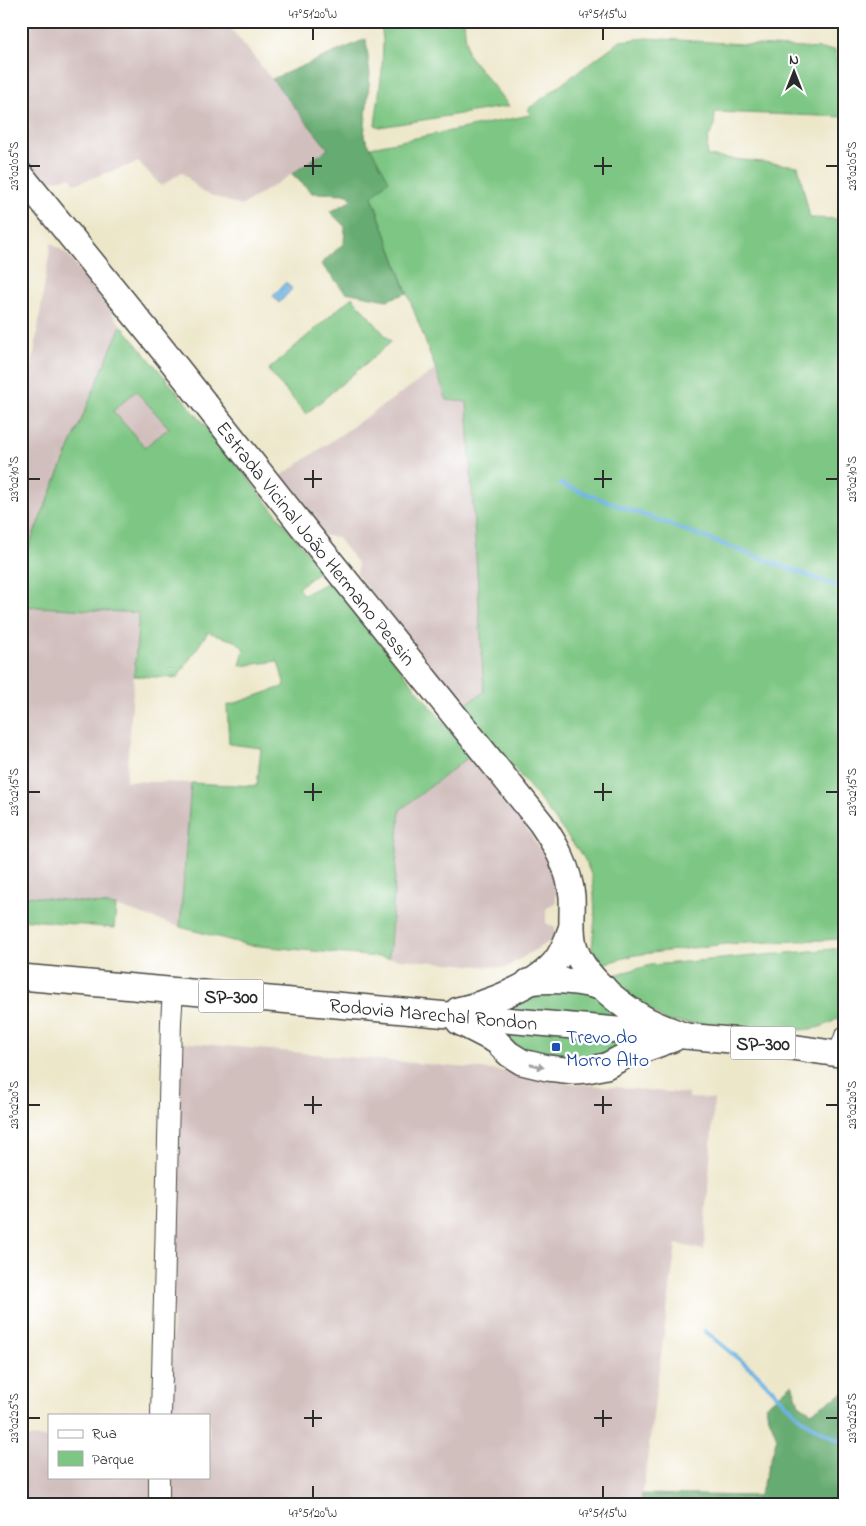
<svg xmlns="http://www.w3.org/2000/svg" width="866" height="1526" viewBox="0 0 866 1526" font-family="'Indie Flower',sans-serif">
<rect width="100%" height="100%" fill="#fff"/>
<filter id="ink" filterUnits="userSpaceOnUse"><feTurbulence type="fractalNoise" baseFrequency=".02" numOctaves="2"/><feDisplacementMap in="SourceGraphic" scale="10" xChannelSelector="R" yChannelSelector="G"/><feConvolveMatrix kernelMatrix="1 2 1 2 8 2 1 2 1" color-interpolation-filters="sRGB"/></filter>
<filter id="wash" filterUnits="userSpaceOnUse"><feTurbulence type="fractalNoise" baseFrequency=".0096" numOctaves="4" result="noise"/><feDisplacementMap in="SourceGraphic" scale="20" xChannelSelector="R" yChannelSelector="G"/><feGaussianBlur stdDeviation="1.12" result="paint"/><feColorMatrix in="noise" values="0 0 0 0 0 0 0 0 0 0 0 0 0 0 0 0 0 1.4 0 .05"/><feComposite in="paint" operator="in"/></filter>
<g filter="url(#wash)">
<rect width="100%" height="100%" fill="#ede7ca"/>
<!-- industrial -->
<path fill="#d1bfbe" d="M 21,21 L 225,21 L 328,149 L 292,174 L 241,206 L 202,192 L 182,172 L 161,186 L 139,162 L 75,184 L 70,177 L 46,182 L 24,155 L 21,148 Z
M 51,243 L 67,254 L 121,325 L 26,552 L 21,603 L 21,366 L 32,366 Z
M 436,369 L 447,400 L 467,402 L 484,692 L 463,706 L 357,575 L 358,564 L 337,537 L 325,536 L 278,478 Z
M 136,391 L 169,428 L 145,447 L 113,411 Z
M 21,606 L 139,613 L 126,781 L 191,783 L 180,927 L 116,906 L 21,895 Z
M 470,756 L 523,823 L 545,857 L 553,879 L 556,892 L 556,902 L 546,909 L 546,923 L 555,928 L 555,938 L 505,968 L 389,958 L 400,810 Z
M 181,1042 L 534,1074 L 538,1080 L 689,1094 L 689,1098 L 714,1099 L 704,1250 L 676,1244 L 641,1505 L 21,1505 L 21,1437 L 49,1438 L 49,1477 L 209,1477 L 209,1415 L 170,1415 Z"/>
<!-- green -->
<path fill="#7dc683" stroke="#547857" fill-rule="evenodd" d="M 384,21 L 464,21 L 467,53 L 509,106 L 380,127 L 375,125 L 382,71 L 383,40 L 381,22 Z
M 647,38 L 835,50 L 845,93 L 845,117 L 715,112 L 714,128 L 708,138 L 707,156 L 798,166 L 810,218 L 841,219 L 845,223 L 845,939 L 725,944 L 635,955 L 599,965 L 592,948 L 595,918 L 594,895 L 592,877 L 584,858 L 533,791 L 463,706 L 484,692 L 467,402 L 447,400 L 372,197 L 346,152 L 530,115 L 528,109 L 620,41 Z
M 352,297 L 391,342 L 306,414 L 268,370 Z
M 121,325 L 218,441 L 319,567 L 318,572 L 298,588 L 303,595 L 330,581 L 470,756 L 400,810 L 389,958 L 248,945 L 180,927 L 191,783 L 257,786 L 261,748 L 229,744 L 227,706 L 285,686 L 278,661 L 240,666 L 244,649 L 237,642 L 208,632 L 177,678 L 134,676 L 139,613 L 21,606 L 26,552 ZM 136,391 L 169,428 L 145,447 L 113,411 Z
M 21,895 L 116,906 L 114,928 L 21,919 Z
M 845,948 L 845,1011 C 832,1026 817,1029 799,1030 L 668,1022 L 599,979 L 651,965 Z
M 564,956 L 619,1005 L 626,1044 L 615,1057 L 532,1062 L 501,1037 L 508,999 Z"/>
<!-- forest -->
<path fill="#66ab71" stroke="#486b4e" d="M 366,39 L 370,75 L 364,136 L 389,180 L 372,197 L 407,293 L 387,300 L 345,292 L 321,264 L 344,243 L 345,227 L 330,212 L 352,200 L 348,194 L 312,193 L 292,174 L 328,149 L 272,79 Z
M 792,1384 L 799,1404 L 811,1412 L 845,1392 L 845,1505 L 641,1505 L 642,1494 L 759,1496 L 777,1438 L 765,1406 Z"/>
<!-- water -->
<path fill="#6db3e3" stroke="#4c6f87" d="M 285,283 L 287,283 L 292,289 L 279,303 L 273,296 Z"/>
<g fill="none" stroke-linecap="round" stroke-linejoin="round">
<!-- stream -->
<path stroke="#6db3e3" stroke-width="4.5" d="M 560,484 L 845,589
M 705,1331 L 756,1373 L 796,1414 L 809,1424 L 845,1444"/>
</g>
</g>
<g filter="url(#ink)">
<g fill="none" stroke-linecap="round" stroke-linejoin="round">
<defs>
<path id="minor" d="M 839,1053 L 845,1036
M 161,1415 L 171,1022 L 173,991
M 159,1505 L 159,1477"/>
<g id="major">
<path id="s1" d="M 21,175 L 162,349 L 310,536 L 541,823 C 556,845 569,868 572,896 C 573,912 570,929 574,945 C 581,973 616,1002 640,1016 C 654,1025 671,1030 686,1036"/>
<path id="s2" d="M 21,977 L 764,1043 L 845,1055"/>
<path d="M 528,982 C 552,979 580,981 604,988"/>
<path d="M 458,1010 C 488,1003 533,987 554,963 C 562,954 567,941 571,929"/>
<path d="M 459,1022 L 496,1041 L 509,1054 L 522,1062 L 547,1068 L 574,1071 L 587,1070 L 606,1066 L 625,1056 L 673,1039"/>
</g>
</defs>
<!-- minor casing -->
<use href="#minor" stroke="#484743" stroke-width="22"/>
<!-- major casing -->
<use href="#major" stroke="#484743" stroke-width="28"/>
<!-- minor -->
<use href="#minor" stroke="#fff" stroke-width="20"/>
<!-- major -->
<use href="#major" stroke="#fff" stroke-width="25"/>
</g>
<!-- one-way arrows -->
<defs><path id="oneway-solid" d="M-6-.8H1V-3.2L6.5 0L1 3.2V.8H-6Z" transform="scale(1.25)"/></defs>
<use fill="#a0a0a0" href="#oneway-solid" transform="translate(537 1066) rotate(13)"/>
</g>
<!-- ticks -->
<path fill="none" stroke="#2b2b2b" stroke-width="2" d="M 313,28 L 313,40M 603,28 L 603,40M 313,157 L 313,175M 603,157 L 603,175M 28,166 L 40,166M 304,166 L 322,166M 594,166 L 612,166M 826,166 L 838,166M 313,470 L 313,488M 603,470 L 603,488M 28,479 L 40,479M 304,479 L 322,479M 594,479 L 612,479M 826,479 L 838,479M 313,783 L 313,801M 603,783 L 603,801M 28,792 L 40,792M 304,792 L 322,792M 594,792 L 612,792M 826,792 L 838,792M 313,1096 L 313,1114M 603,1096 L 603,1114M 28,1105 L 40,1105M 304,1105 L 322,1105M 594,1105 L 612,1105M 826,1105 L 838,1105M 313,1410 L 313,1427M 603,1410 L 603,1427M 28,1418 L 40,1418M 304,1418 L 322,1418M 594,1418 L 612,1418M 826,1418 L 838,1418M 313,1486 L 313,1498M 603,1486 L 603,1498"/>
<!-- markers -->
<rect fill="#1a4fb4" stroke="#fff" stroke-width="2" x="551" y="1042" width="10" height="10" rx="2.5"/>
<g text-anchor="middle" stroke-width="5" stroke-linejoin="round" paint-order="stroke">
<!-- shield labels -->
<g fill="#fff" stroke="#6b6b6b" stroke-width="1">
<rect x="198.5" y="979.5" width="65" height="33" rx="4"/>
<rect x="730.5" y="1026.5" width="65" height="33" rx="4"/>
</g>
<g font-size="19" font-weight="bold" fill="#2b2b2b">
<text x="231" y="1003">SP-300</text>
<text x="763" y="1050">SP-300</text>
</g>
<!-- street labels -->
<g font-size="20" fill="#2b2b2b" stroke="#fff">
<text dy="7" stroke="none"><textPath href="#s1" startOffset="472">Estrada Vicinal João Hermano Pessin</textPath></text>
<text dy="7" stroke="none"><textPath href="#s2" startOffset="414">Rodovia Marechal Rondon</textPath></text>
</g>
<!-- transit labels -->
<g font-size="20" fill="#164399" stroke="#fff" text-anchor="start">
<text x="566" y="1043">Trevo do<tspan x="566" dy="23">Morro Alto</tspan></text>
</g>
</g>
<!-- margin -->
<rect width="866" height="1526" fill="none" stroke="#fff" stroke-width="55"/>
<!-- legend -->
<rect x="48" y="1414" width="162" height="65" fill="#ffffff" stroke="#aaaaaa"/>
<rect x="58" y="1430" width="25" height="8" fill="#ffffff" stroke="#aaaaaa"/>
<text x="92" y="1438" font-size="15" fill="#2b2b2b">Rua</text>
<rect x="58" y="1451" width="25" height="15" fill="#7dc683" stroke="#aaaaaa"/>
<text x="92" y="1464" font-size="15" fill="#2b2b2b">Parque</text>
<!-- north arrow -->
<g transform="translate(794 72)" stroke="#ffffff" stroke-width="4" paint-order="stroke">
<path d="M0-4L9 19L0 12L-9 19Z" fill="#2b2b2b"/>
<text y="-8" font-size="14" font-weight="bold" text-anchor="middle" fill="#2b2b2b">N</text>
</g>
<rect x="28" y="28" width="810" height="1470" fill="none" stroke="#2b2b2b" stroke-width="2"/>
<g font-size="12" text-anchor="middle" fill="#2b2b2b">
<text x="313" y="18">47°51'20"W</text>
<text x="603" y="18">47°51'15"W</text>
<text transform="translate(14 166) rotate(-90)" y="4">23°02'05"S</text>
<text transform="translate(852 166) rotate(-90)" y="4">23°02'05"S</text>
<text transform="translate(14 479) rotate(-90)" y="4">23°02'10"S</text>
<text transform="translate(852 479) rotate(-90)" y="4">23°02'10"S</text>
<text transform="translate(14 792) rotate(-90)" y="4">23°02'15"S</text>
<text transform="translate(852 792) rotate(-90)" y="4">23°02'15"S</text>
<text transform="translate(14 1105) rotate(-90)" y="4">23°02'20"S</text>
<text transform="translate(852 1105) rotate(-90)" y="4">23°02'20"S</text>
<text transform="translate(14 1418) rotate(-90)" y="4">23°02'25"S</text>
<text transform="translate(852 1418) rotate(-90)" y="4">23°02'25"S</text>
<text x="313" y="1517">47°51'20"W</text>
<text x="603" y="1517">47°51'15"W</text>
</g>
</svg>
